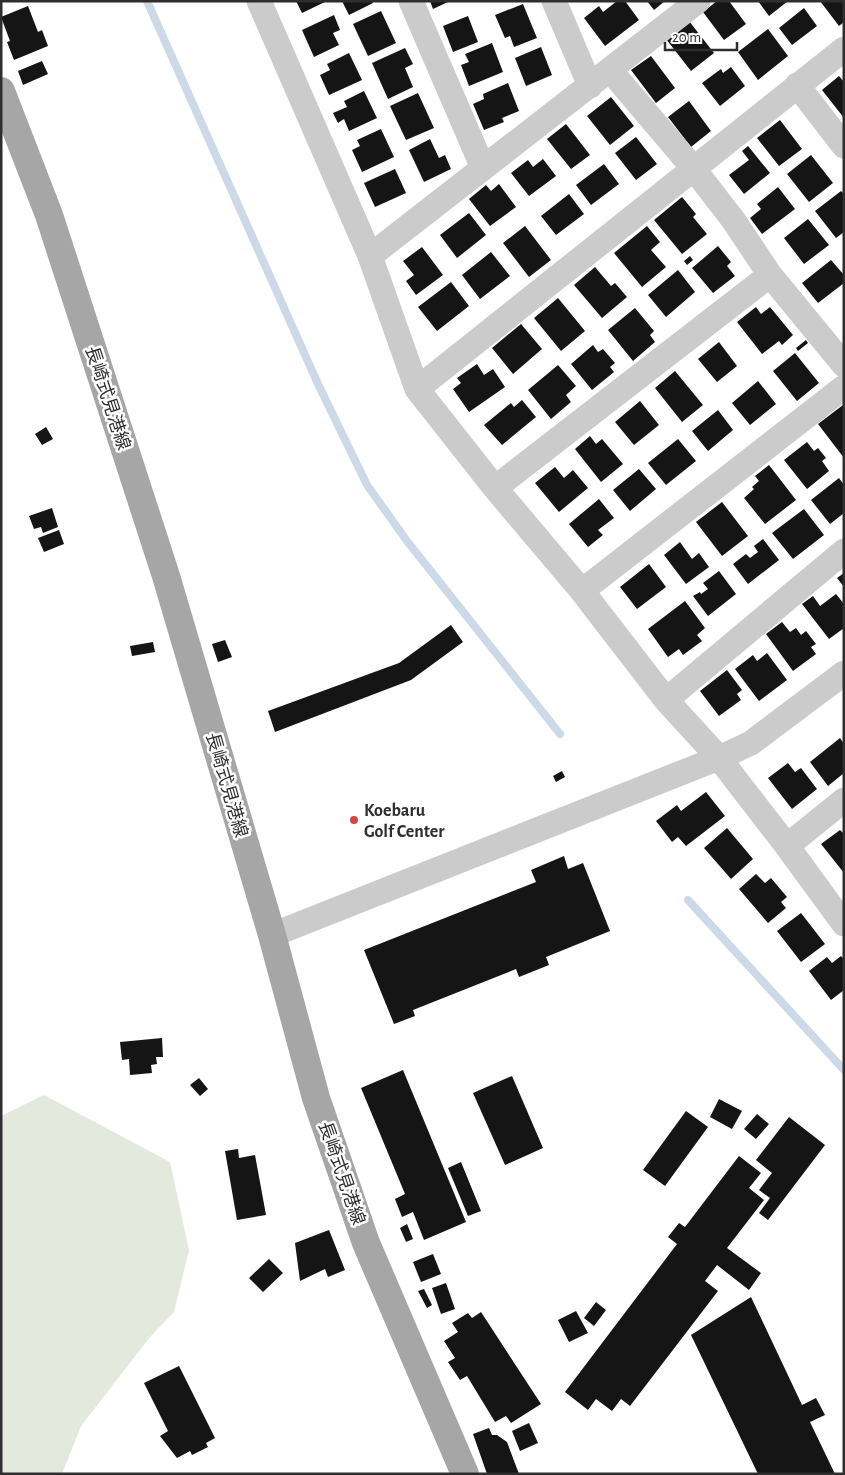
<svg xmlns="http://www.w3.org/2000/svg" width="845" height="1475" viewBox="0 0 845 1475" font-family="'Alegreya Sans','Noto Sans JP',sans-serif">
<rect width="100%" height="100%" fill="#fff"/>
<!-- green -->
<path fill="#e3eadd" d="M 44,1095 L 170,1162 L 189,1250 L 174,1312 L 150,1337 L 81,1426 L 62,1474 L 1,1474 L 1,1116 Z"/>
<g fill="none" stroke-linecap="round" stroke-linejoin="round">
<!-- stream -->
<path stroke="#ccdae7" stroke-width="8" d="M 147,1 L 318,384 L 367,485 L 407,541 L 560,734
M 688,900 L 844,1070"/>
</g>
<!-- building -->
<path fill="#151515" d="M 296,1 L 327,1 L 302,13 Z
M 342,1 L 372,1 L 373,3 L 349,15 Z
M 430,1 L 450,1 L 433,9 Z
M 617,1 L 625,1 L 639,20 L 605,46 L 584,18 L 599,6 L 603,12 Z
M 647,1 L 665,1 L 654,10 Z
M 717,1 L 729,1 L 746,24 L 724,40 L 703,12 Z
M 758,1 L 788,1 L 769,16 Z
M 820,1 L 844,1 L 844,22 L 839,26 Z
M 523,4 L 537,38 L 514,47 L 510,36 L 505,38 L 495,15 Z
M 28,6 L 38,32 L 42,30 L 48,46 L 14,60 L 7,42 L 10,41 L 1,17 Z
M 804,8 L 817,26 L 792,45 L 779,28 Z
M 381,11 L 396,43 L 368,56 L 353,24 Z
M 334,15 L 340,30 L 333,33 L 339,45 L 314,57 L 302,30 Z
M 468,16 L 478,42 L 453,52 L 443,26 Z
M 689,21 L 714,53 L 691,71 L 666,39 Z
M 768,29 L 788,56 L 758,80 L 738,52 Z
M 492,43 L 503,72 L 469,86 L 461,65 L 469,62 L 465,54 Z
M 541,47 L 552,75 L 526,86 L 515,58 Z
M 405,48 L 413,64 L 405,68 L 413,87 L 388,99 L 372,63 Z
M 349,53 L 362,80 L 329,95 L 320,75 L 330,70 L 327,64 Z
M 651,56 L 675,88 L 656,103 L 631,70 Z
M 42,61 L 48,74 L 23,85 L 18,71 Z
M 731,67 L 745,86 L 720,106 L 702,83 L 721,69 L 723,73 Z
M 839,76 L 844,82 L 844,118 L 822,90 Z
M 508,83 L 519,111 L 502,118 L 504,122 L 484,130 L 473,104 L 484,99 L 483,94 Z
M 364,91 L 377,118 L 349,131 L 344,119 L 338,123 L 333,113 L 347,107 L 344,101 Z
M 418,93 L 434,128 L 406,140 L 390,106 Z
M 611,97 L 634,126 L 610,145 L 587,116 Z
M 689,101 L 711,131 L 691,147 L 668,117 Z
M 780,120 L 802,149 L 779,166 L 757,138 Z
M 566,124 L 590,155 L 571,169 L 547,139 Z
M 381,129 L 394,157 L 362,172 L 352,150 L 360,146 L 357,140 Z
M 636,137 L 657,164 L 636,180 L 615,153 Z
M 430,139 L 439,158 L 445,155 L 451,169 L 424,182 L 409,150 Z
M 748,146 L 770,173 L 744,194 L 729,175 L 749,160 L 742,151 Z
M 811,155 L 833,183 L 809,202 L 787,174 Z
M 543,159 L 556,176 L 529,196 L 511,173 L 528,160 L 533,167 Z
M 604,164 L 619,184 L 591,205 L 576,185 Z
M 395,169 L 406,193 L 375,207 L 364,183 Z
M 499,184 L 516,207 L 490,226 L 469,199 L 486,185 L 491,191 Z
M 778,187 L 795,209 L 762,234 L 750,218 L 761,209 L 757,204 Z
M 841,191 L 844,194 L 844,232 L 836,238 L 815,211 Z
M 569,194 L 584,214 L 556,235 L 541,216 Z
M 682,197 L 696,214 L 693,217 L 707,234 L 682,254 L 654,220 Z
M 469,213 L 486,235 L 457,258 L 440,235 Z
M 808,219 L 829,245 L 804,264 L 784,238 Z
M 525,226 L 551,260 L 529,277 L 503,243 Z
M 647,226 L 660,242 L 651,250 L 666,267 L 642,287 L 614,253 Z
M 718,246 L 731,262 L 727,266 L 735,276 L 713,293 L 692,268 Z
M 422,247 L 443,275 L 416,295 L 406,281 L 414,275 L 403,261 Z
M 491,252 L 510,276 L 480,299 L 462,275 Z
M 690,256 L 693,260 L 687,265 L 684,261 Z
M 831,260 L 844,275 L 844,283 L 818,303 L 802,283 Z
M 595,267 L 611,286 L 615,283 L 627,297 L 602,318 L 574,285 Z
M 678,270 L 695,292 L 666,317 L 648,295 Z
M 451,282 L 469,306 L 437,331 L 418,307 Z
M 558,298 L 585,331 L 561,351 L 534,318 Z
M 756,307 L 761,314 L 770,307 L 793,335 L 782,345 L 779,341 L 762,354 L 737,322 Z
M 635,308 L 654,331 L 650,335 L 655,342 L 633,361 L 608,330 Z
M 521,324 L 542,349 L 513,374 L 492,348 Z
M 806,340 L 808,343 L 798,351 L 796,348 Z
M 719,342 L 737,366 L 717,382 L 698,359 Z
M 593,345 L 598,352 L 603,349 L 615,363 L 610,367 L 614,372 L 592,390 L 571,364 Z
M 795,353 L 819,383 L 797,401 L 773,371 Z
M 477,364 L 484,375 L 493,369 L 505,387 L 469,412 L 453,389 L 461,383 L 457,378 Z
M 558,365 L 576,386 L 566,395 L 571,402 L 551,419 L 528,390 Z
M 675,371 L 703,405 L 682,422 L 655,388 Z
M 758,381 L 776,404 L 750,425 L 732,403 Z
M 522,400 L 536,417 L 502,445 L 484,425 L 511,403 L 514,407 Z
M 640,401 L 659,425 L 634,445 L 615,422 Z
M 843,405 L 844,406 L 844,458 L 818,424 Z
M 718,410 L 733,430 L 708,451 L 692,431 Z
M 46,427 L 53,439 L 42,445 L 35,434 Z
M 590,436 L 596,444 L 602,439 L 623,464 L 601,482 L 575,449 Z
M 678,439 L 696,461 L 666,485 L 648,463 Z
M 807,442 L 814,451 L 818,448 L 826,458 L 822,461 L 829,471 L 807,489 L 784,460 Z
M 769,465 L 796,500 L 765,524 L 744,498 L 754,489 L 752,487 L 759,481 L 755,476 Z
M 555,467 L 564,478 L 573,470 L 588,488 L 559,512 L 535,483 Z
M 639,469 L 656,489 L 630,511 L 613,490 Z
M 839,478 L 844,485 L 844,513 L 830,524 L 811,500 Z
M 599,499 L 614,518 L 598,530 L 603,535 L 588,547 L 569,524 Z
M 722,502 L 748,536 L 722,556 L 696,522 Z
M 52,508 L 58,527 L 43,533 L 41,527 L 34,529 L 29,516 Z
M 804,509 L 824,535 L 793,559 L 772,533 Z
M 59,530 L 64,544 L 44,552 L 38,538 Z
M 763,539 L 779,560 L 748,584 L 733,564 L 746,554 L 750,558 L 758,552 L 754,546 Z
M 680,542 L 692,559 L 699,553 L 709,567 L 686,584 L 664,555 Z
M 649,564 L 666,587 L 637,609 L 620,587 Z
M 719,571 L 736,594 L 708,616 L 693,596 L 700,592 L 701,594 L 708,589 L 703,583 Z
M 844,573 L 844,587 L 837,578 Z
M 836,594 L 844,604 L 844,628 L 829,639 L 802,604 L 813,596 L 820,606 Z
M 685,601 L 705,628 L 697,635 L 702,641 L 683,655 L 679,649 L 668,657 L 648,629 Z
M 782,622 L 790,632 L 796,628 L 801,635 L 806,631 L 816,644 L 811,647 L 816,654 L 793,671 L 766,634 Z
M 451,625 L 463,642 L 411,680 L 275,732 L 268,711 L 399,663 Z
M 225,640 L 232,657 L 218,662 L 212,644 Z
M 153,642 L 155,652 L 132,656 L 130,646 Z
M 767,653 L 787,680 L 759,701 L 735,669 L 753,655 L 757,661 Z
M 727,670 L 742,690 L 737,694 L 741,700 L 719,716 L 700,691 Z
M 840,738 L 844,744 L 844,773 L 828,786 L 810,762 Z
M 788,763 L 795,772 L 801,768 L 817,789 L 792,809 L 768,778 Z
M 562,771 L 565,777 L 556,782 L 553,776 Z
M 706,792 L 725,816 L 686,846 L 678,837 L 672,842 L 656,821 L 677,805 L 681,811 Z
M 727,828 L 753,859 L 731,879 L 704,848 Z
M 840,830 L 844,834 L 844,873 L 821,844 Z
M 564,856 L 568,869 L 583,863 L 610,931 L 546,957 L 549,965 L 519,977 L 516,969 L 413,1010 L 415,1016 L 394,1024 L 364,950 L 536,882 L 531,870 Z
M 756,874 L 765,883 L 771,878 L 787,897 L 781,902 L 786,908 L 768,923 L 739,889 Z
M 801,913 L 825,944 L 801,962 L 777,931 Z
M 841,956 L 844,959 L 844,990 L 831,1000 L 809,971 L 827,957 L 832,963 Z
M 162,1038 L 163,1057 L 156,1057 L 157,1064 L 151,1065 L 152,1073 L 130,1075 L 129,1059 L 122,1060 L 120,1042 Z
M 403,1070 L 466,1222 L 424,1240 L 413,1212 L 402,1217 L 395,1199 L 405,1194 L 361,1088 Z
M 512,1076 L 543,1148 L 505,1165 L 473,1093 Z
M 199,1078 L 208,1089 L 200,1096 L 190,1085 Z
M 719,1099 L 742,1111 L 732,1129 L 710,1117 Z
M 686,1111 L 708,1127 L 665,1186 L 643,1170 Z
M 757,1114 L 769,1124 L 756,1139 L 744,1129 Z
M 789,1117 L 825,1145 L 768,1220 L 759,1213 L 770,1198 L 759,1190 L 772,1173 L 756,1160 Z
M 238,1149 L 239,1158 L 255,1155 L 266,1215 L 237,1220 L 225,1151 Z
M 739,1156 L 761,1173 L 749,1188 L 764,1200 L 727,1248 L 761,1273 L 749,1290 L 717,1265 L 705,1281 L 718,1291 L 630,1406 L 621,1399 L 612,1411 L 596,1399 L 588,1410 L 565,1392 L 677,1244 L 668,1237 L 679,1223 L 685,1227 Z
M 461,1162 L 481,1211 L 468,1216 L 448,1168 Z
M 407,1224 L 413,1239 L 406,1242 L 400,1228 Z
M 329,1230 L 345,1270 L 328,1277 L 325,1269 L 300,1281 L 295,1243 Z
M 433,1254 L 441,1274 L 421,1282 L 413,1262 Z
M 269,1259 L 283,1273 L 263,1292 L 249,1278 Z
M 446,1283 L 455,1309 L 441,1314 L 432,1288 Z
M 424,1289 L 432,1305 L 427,1308 L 418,1291 Z
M 751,1297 L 802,1405 L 816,1398 L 825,1415 L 810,1422 L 835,1474 L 758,1474 L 691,1335 Z
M 596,1302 L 606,1310 L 594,1326 L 584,1318 Z
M 576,1311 L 588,1333 L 569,1342 L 558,1320 Z
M 481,1312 L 541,1404 L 511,1423 L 506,1416 L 495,1422 L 467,1376 L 460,1380 L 448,1362 L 455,1358 L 444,1341 L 458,1332 L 452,1323 L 468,1313 L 472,1318 Z
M 179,1366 L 215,1438 L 206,1443 L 208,1447 L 192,1455 L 190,1451 L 177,1458 L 160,1436 L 168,1431 L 144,1383 Z
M 529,1423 L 538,1443 L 520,1451 L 512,1431 Z
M 489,1428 L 492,1435 L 497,1435 L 507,1442 L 519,1474 L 487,1474 L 473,1434 Z"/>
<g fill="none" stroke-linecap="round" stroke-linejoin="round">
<!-- minor -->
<path stroke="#cbcbcb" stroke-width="25" d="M 259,1 L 370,256 L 417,389 L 495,488 L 582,591 L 666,700 L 719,758 L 787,846 L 844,924
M 411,1 L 483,168
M 554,1 L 590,86
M 610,70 L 694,169 L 734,221 L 770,275 L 844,365
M 797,85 L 844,146
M 370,256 L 698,1
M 417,389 L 844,49
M 495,488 L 770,275
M 582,591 L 844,387
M 666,700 L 844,551
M 787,846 L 844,800
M 272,935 L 719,758 L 751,743 L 844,673"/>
<!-- major -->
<path stroke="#a6a6a6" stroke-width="28" d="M 1,91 L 49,215 L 166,576 L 272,935 L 316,1098 L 366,1243 L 465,1474"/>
</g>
<!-- markers -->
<circle fill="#d14744" stroke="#fff" stroke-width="2" cx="354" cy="820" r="5"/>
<g text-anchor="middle" stroke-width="5" stroke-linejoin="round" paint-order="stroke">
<!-- street labels -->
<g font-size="18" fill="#2e2e2e" stroke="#fff">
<text transform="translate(108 398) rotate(72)" y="6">長崎式見港線</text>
<text transform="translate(227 785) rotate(74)" y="6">長崎式見港線</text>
<text transform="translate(342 1173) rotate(71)" y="6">長崎式見港線</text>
</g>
<!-- poi labels -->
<g font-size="18" font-weight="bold" fill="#2e2e2e" stroke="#fff" text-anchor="start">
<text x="364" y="816">Koebaru<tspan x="364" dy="21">Golf Center</tspan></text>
</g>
</g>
<!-- border -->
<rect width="845" height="1475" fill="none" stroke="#2e2e2e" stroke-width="5"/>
<!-- scale -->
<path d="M665 42v8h72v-8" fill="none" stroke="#2e2e2e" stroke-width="2.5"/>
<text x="672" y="42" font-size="15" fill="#2e2e2e" stroke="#ffffff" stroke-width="4" paint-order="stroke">20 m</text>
</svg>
